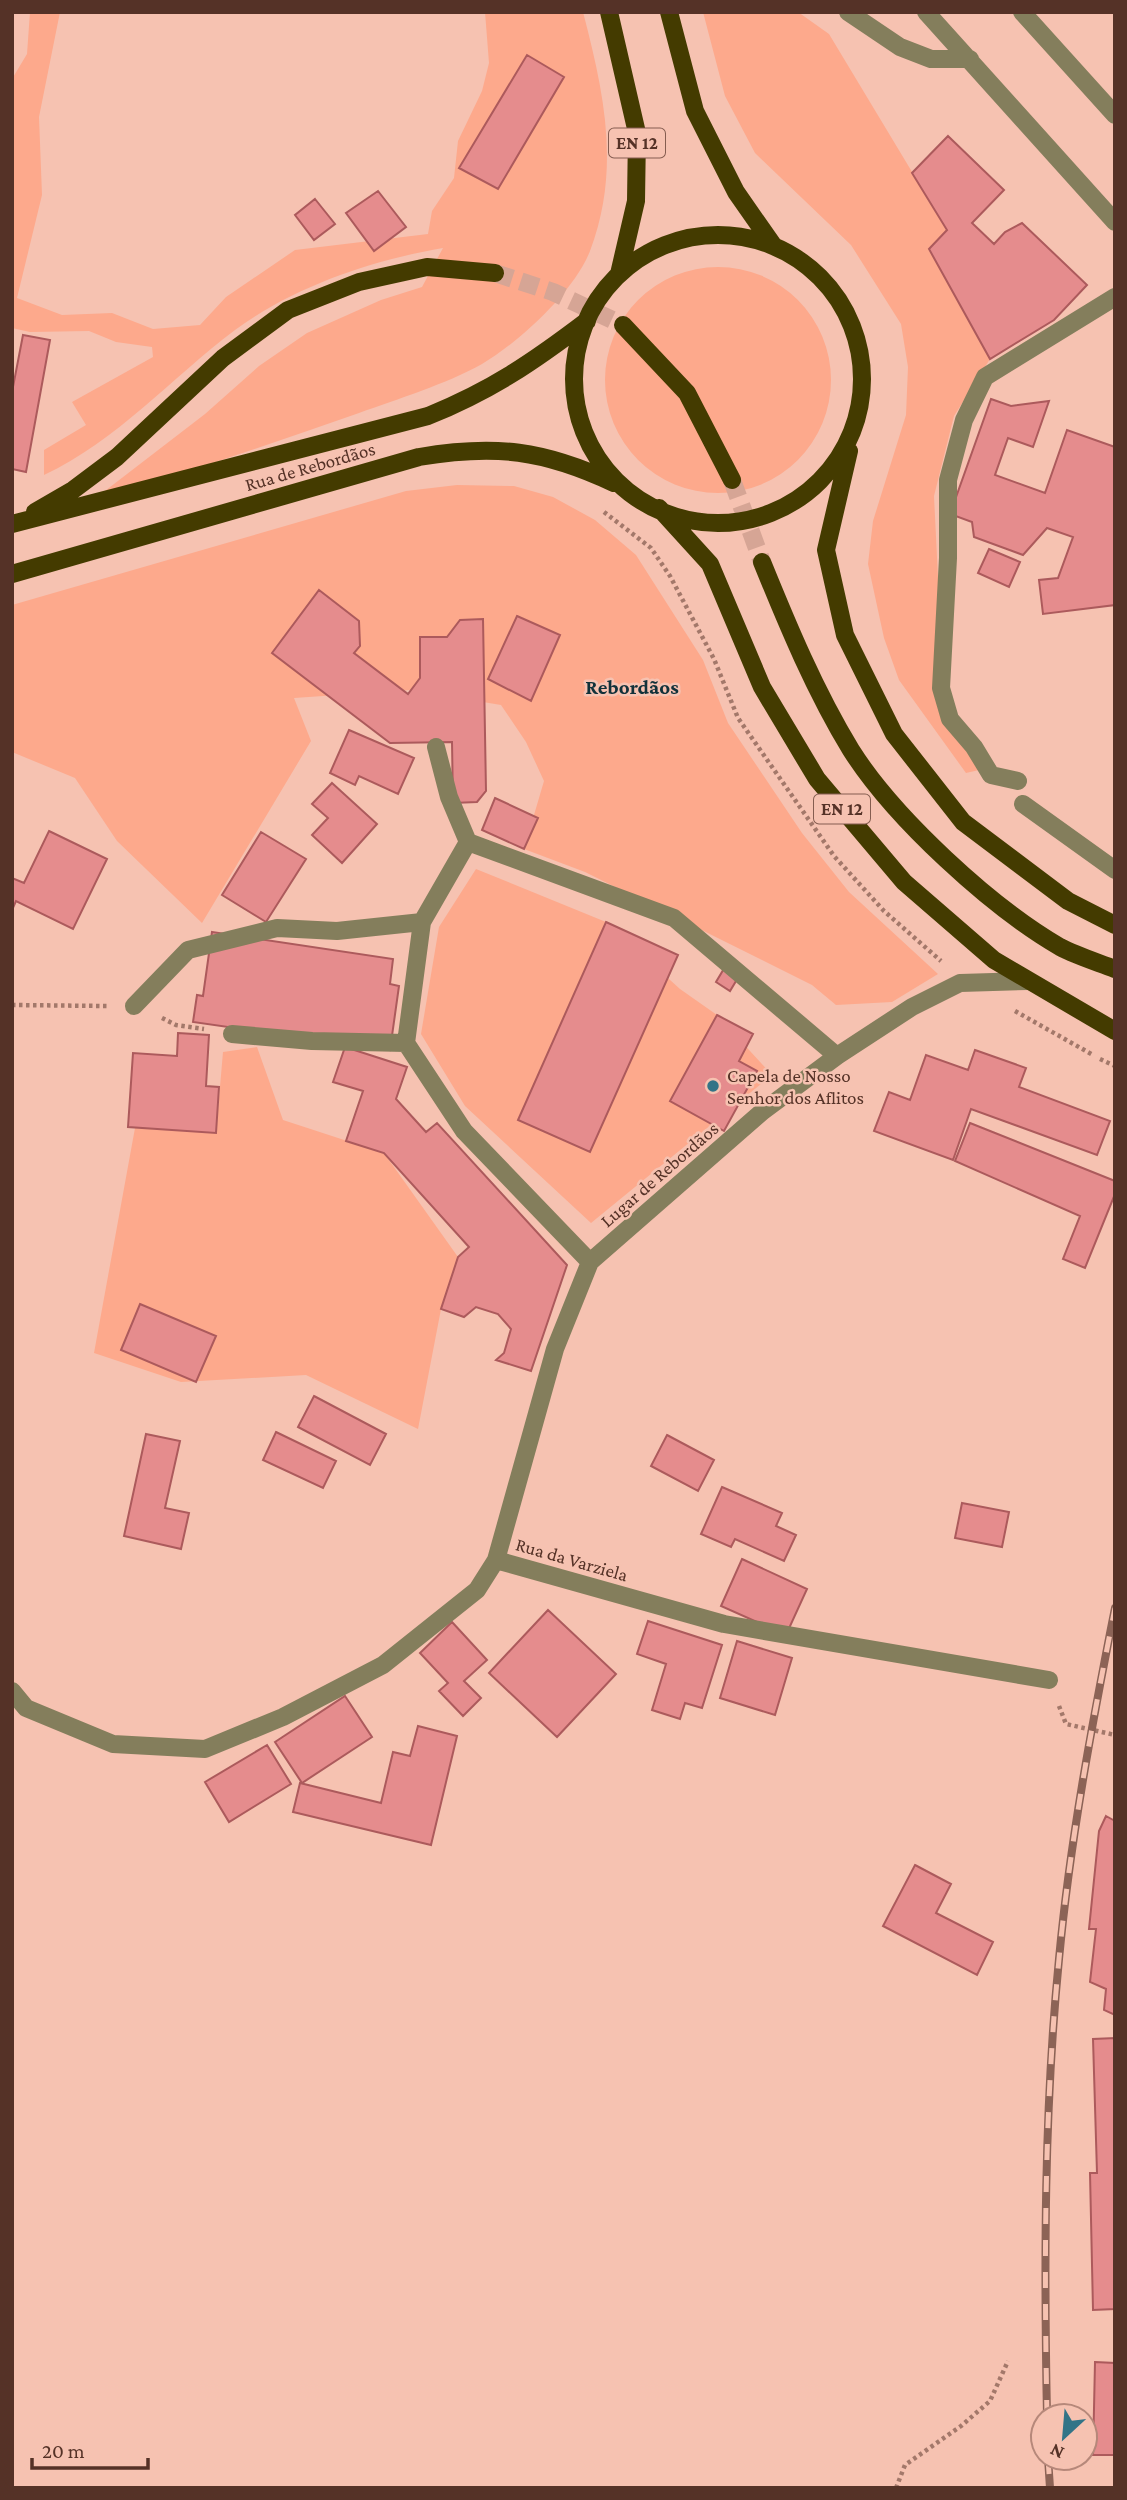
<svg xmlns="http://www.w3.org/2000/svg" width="1127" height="2500" viewBox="0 0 1127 2500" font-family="'Crimson Pro',serif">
<rect width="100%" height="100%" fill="#f6c2b1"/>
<!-- green -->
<path fill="#fda98c" d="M 30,12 L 60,12 L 39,117 L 42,195 L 17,298 L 62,315 L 112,313 L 153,329 L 200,325 L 226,297 L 295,250 L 428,234 L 432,211 L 454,178 L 458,141 L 482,91 L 489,63 L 485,12 L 583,12 C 604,93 621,169 590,251 C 574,292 519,342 482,364 C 446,384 398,399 359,413 C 269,445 179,474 88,504 L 205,414 L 259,366 L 307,333 L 381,300 L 422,287 L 443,248 C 372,260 293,287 235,330 C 170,379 118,440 44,475 L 44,450 L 86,425 L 72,402 L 153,357 L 152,347 L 116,342 L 89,331 L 30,332 L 12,328 L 12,79 L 27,54 Z
M 703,12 L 798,12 L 829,34 L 947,230 L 990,359 L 954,416 L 934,496 L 945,721 L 996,766 L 966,773 L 899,680 L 884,638 L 868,564 L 873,521 L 906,415 L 908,367 L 901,324 L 851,245 L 755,153 L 725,96 Z
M605 380a113 113 0 1 1 226 0a113 113 0 1 1-226 0Z
M 457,485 L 514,486 L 553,497 L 595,520 L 636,555 L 703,660 L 728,723 L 802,833 L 849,892 L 938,974 L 892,1002 L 836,1005 L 812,985 L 585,872 L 524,849 L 544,781 L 526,742 L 501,705 L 411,690 L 294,698 L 311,741 L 202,923 L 117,841 L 75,778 L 12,752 L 12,605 L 406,491 Z
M 476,869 L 606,922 L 680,989 L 717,1015 L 772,1075 L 591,1223 L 465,1106 L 421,1034 L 439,927 Z
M 257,1047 L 283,1120 L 384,1153 L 458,1257 L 441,1309 L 418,1429 L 306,1375 L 181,1382 L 94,1353 L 135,1128 L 216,1133 L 223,1052 Z"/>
<!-- building -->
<path fill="#e58c8d" stroke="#ac5a5c" stroke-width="2" d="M 527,55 L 564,77 L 498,189 L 459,168 Z
M 948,136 L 1004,190 L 972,223 L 994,244 L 1005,232 L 1022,223 L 1087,285 L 1054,320 L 990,359 L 929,249 L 947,230 L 912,173 Z
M 378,191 L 406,227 L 374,251 L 346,213 Z
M 315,199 L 335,224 L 314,240 L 295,215 Z
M 23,335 L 50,340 L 26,472 L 12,469 L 12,392 Z
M 991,399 L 1011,406 L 1049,401 L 1033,447 L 1008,438 L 995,475 L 1045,493 L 1067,430 L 1115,447 L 1115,605 L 1043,614 L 1039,580 L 1058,578 L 1073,537 L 1047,528 L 1023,555 L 974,537 L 972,522 L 950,514 Z
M 989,549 L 1020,562 L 1009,587 L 978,573 Z
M 319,590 L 359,621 L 360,646 L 354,653 L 408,694 L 420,678 L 420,637 L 447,637 L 460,620 L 483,619 L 486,791 L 477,802 L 453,803 L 452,742 L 390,743 L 272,653 Z
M 517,616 L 560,635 L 531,701 L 488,679 Z
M 349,730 L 414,758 L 398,794 L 359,776 L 355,785 L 330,773 Z
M 332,783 L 377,824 L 342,863 L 312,835 L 328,818 L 312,804 Z
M 495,798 L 538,818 L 524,849 L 482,830 Z
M 49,831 L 107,859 L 73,929 L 16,901 L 12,910 L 12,878 L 24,883 Z
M 261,832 L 306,859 L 266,922 L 222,895 Z
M 606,922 L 678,955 L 590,1152 L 518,1120 Z
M 212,932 L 393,959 L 390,984 L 399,986 L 390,1050 L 193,1022 L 197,995 L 203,996 Z
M 725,967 L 739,976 L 730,991 L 716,982 Z
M 717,1015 L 753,1034 L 739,1061 L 757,1071 L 724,1131 L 670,1101 Z
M 178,1033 L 209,1035 L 206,1086 L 219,1087 L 216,1133 L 128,1127 L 133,1053 L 177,1056 Z
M 345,1047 L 407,1067 L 396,1099 L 426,1132 L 437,1123 L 567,1265 L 531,1371 L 496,1360 L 504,1353 L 511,1329 L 498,1314 L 476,1307 L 464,1317 L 441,1309 L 458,1257 L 469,1247 L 384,1153 L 346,1141 L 363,1091 L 333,1082 Z
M 975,1050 L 1026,1068 L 1019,1087 L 1110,1121 L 1097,1155 L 971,1109 L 953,1160 L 874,1131 L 889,1092 L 910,1100 L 926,1055 L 968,1070 Z
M 970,1123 L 1115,1181 L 1115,1194 L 1085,1268 L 1063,1259 L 1080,1216 L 955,1161 Z
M 140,1304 L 216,1336 L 196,1382 L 121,1350 Z
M 314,1396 L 386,1434 L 370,1465 L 298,1427 Z
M 276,1432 L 336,1461 L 323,1488 L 263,1460 Z
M 146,1434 L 180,1441 L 165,1508 L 189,1513 L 181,1549 L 124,1536 Z
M 667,1435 L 714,1460 L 698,1491 L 651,1466 Z
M 722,1487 L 782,1513 L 776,1526 L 796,1535 L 784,1561 L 735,1539 L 731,1547 L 701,1534 Z
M 962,1503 L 1009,1512 L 1002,1547 L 955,1538 Z
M 742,1559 L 807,1589 L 786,1635 L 721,1606 Z
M 548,1610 L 616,1674 L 557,1737 L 489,1673 Z
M 648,1621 L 722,1645 L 702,1708 L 685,1703 L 680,1719 L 652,1710 L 666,1664 L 637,1654 Z
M 452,1622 L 487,1660 L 464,1681 L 481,1698 L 463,1716 L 439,1691 L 448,1683 L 420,1653 Z
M 737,1641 L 792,1658 L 775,1715 L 720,1698 Z
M 345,1696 L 372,1737 L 302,1783 L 275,1742 Z
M 418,1726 L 457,1736 L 431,1845 L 293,1812 L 300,1783 L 381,1803 L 393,1752 L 410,1756 Z
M 267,1745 L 291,1784 L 229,1822 L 205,1782 Z
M 1106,1816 L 1115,1821 L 1115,2015 L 1104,2010 L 1106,1989 L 1090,1982 L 1096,1929 L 1089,1929 L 1099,1831 Z
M 915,1865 L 951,1884 L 936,1913 L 993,1942 L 977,1975 L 883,1926 Z
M 1115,2038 L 1115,2309 L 1093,2310 L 1090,2173 L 1097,2173 L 1093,2039 Z
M 1095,2362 L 1115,2363 L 1115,2455 L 1093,2455 Z"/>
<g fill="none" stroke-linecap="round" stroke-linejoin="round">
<!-- major-tunnel -->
<path stroke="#d6a595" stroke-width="18" stroke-dasharray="18 9" stroke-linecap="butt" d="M 495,273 L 553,292 L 623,325
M 732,480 L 762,562"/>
<!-- path -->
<path stroke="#a3786a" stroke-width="4.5" stroke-dasharray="3.5 3.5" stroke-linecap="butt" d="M 604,512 L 651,548 L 670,576 L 714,659 L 738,718 L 834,856 L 884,911 L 941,961
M 12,1005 L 107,1006
M 1015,1011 L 1093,1055
M 162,1018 L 176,1025 L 204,1029
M 1100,1059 L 1115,1066
M 1059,1706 L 1066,1724 L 1115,1735
M 896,2488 L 905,2465 L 961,2426 L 990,2401 L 1008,2361"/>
<!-- minor -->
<path stroke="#847e5c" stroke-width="18" d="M 848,12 L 900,47 L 931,59 L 970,59
M 926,12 L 1115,222
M 1022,12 L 1115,115
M 436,747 L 449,797 L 468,842
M 1018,781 L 991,775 L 974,747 L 950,719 L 941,688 L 948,558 L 948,480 L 964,420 L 985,377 L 1115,297
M 1023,804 L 1115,870
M 134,1006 L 188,950 L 277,928 L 337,931 L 422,922
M 232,1034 L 312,1041 L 406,1043
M 590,1262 L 464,1131 L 406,1043 L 422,922 L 468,842 L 674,918 L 837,1056
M 496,1560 L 555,1349 L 590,1262 L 763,1111 L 837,1056 L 912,1007 L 960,983 L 1028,981
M 12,1691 L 26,1708 L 113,1744 L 205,1749 L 283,1717 L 383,1665 L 477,1590 L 496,1560 L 724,1624 L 1049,1680"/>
<!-- major -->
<path stroke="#443b00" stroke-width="18" d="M 609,12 L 637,133 L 636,201 L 619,274
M 669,12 L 695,111 L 736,192 L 773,245
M574 379a144 144 0 1 1 288 0a144 144 0 1 1-288 0Z
M 623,325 L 687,393 L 732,480
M 849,451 L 826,550 L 845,635 L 894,734 L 963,822 L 1068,901 L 1115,925
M 659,508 L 710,564 L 762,687 L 817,779 L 904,882 L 994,960 L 1115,1031
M 35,512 L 73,490 L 117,457 L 223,358 L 288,310 L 359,282 L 427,267 L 495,273
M 12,524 L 428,416 C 492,390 533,362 587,321
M 762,562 C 788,626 815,691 851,750 C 894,818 991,907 1060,947 C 1077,956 1097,962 1115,969
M 12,574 L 419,457 C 495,444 544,450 614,483"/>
<defs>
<path id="rail" d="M 1047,2416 C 1044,2263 1044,2111 1059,1959 C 1070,1841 1092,1724 1115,1608
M 1048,2458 L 1050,2488"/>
</defs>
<!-- rail casing -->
<use href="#rail" stroke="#8c6356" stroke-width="8"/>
<!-- rail -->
<use href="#rail" stroke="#f6c2b1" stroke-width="5" stroke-dasharray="16" stroke-linecap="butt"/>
</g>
<!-- markers -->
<circle fill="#337487" stroke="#f6c2b1" stroke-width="2.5" cx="713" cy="1086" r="7"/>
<g text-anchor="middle" stroke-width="5" stroke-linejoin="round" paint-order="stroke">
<!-- shield labels -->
<g fill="#f6c2b1" stroke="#855d50" stroke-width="2">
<rect x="609" y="128.5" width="56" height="29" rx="5"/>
<rect x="814" y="794.5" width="56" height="29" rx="5"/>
</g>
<g font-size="18" font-weight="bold" fill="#553227">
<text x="637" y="149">EN 12</text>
<text x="842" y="815">EN 12</text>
</g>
<!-- street labels -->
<g font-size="19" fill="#553227" stroke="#f6c2b1">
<text transform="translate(310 466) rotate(-16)" y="7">Rua de Rebordãos</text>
<text transform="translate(659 1174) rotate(-41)" y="7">Lugar de Rebordãos</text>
<text transform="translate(572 1559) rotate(16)" y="7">Rua da Varziela</text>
</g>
<!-- poi labels -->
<g font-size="19" fill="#553227" stroke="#f6c2b1" text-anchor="start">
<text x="727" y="1082">Capela de Nosso<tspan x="727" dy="22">Senhor dos Aflitos</tspan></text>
</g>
<!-- neighbourhood labels -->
<g font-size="21" font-weight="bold" fill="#11313a" stroke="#f6c2b1">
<text x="632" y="694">Rebordãos</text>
</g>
</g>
<!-- border -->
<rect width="1127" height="2500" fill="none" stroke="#553227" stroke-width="28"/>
<!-- north arrow -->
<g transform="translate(1064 2437) rotate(206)"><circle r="33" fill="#f6c2b1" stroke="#b6887a" stroke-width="2"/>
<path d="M0-5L12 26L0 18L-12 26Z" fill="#337487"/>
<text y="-10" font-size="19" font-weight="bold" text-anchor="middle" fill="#553227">N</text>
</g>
<!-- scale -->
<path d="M32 2458v10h116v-10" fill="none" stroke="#553227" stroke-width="3.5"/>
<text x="42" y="2458" font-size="21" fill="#553227" stroke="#f6c2b1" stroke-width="5" paint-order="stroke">20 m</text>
</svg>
